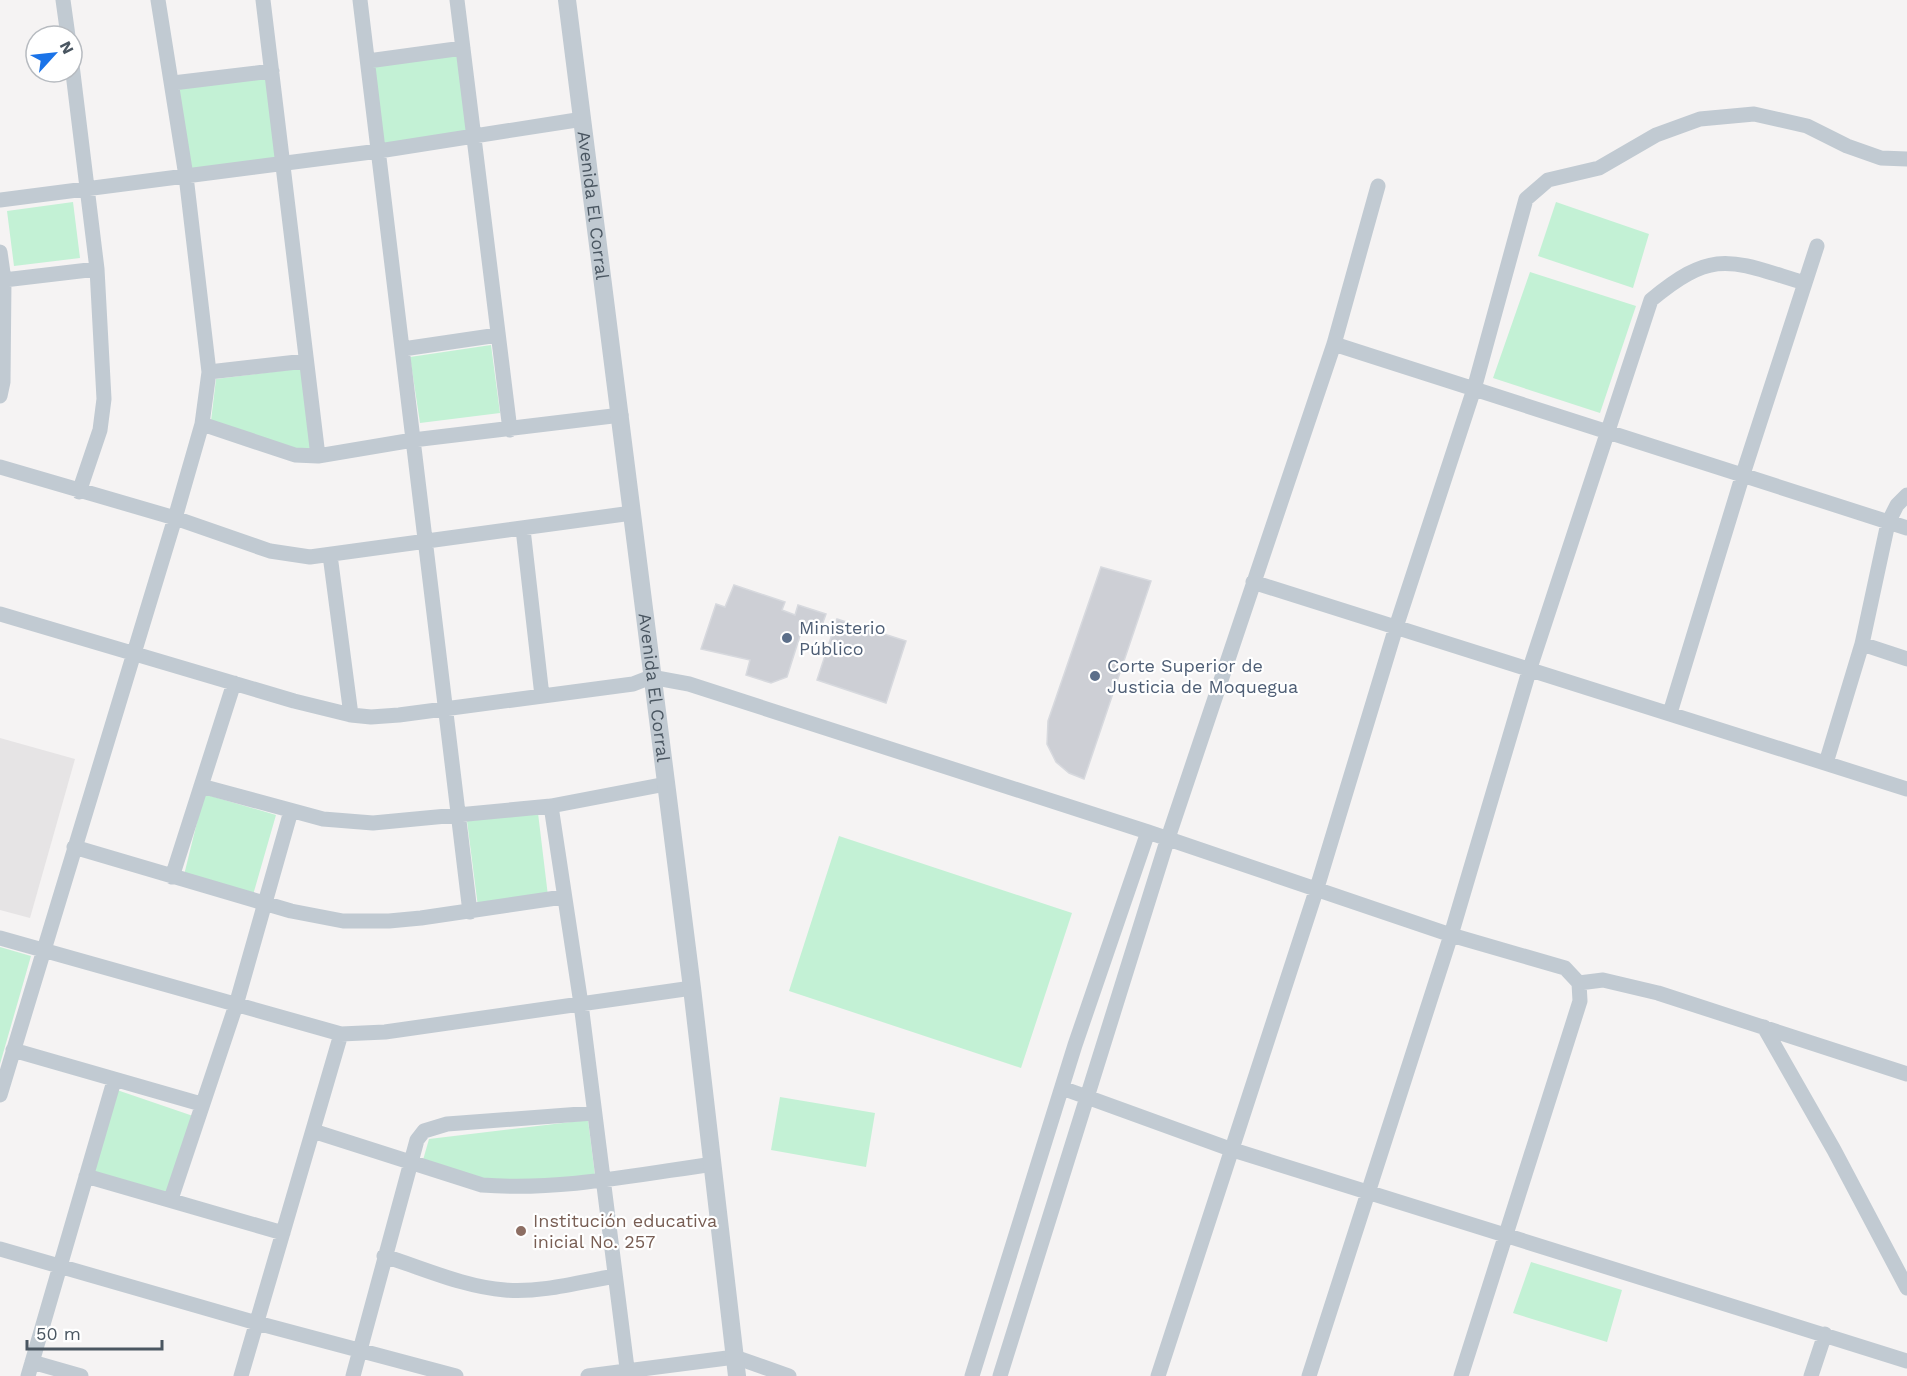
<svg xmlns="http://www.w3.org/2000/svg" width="1907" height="1376" viewBox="0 0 1907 1376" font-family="'Work Sans',sans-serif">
<rect width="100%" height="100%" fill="#f5f3f3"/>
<!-- education -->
<path fill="#e6e4e5" d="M 0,738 L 75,759 L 30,918 L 0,910 Z"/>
<!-- green -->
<path fill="#c3f1d5" d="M 459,54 L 468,133 L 383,145 L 372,65 Z
M 267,78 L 277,158 L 190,171 L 179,89 Z
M 73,202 L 80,258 L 14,266 L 7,211 Z
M 1556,202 L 1649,234 L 1633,288 L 1538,256 Z
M 1530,272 L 1636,306 L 1600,413 L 1493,378 Z
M 491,345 L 500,413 L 420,423 L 410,357 Z
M 303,368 L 313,450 L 301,450 L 211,421 L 216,379 Z
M 204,794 L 276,815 L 253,895 L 184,875 Z
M 538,813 L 548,896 L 478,907 L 467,821 Z
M 839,836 L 1072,913 L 1021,1068 L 789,991 Z
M 0,947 L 31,956 L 0,1064 Z
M 117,1090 L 196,1117 L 174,1196 L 93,1173 Z
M 780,1097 L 875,1113 L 866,1167 L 771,1150 Z
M 588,1120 L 595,1175 L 532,1182 L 482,1180 L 423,1160 L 429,1139 Z
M 1531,1262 L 1622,1290 L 1607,1342 L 1513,1313 Z"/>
<!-- building -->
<path fill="#cdcfd5" stroke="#d7d9de" stroke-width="1.5" d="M 1101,567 L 1151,581 L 1084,779 L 1069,773 L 1056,762 L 1047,744 L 1048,721 Z
M 734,585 L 785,602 L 782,610 L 795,615 L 798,605 L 826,614 L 821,628 L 804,623 L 787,677 L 771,683 L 746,675 L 750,660 L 701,649 L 716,604 L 725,607 Z
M 837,619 L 906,641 L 886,703 L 817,680 Z"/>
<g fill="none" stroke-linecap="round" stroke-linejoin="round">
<!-- minor -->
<path stroke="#c1cad2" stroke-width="15" d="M 63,0 L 68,36
M 263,0 L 318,456
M 360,0 L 470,912
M 457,0 L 510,430
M 368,61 L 463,48
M 72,65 L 97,269 L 104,399 L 100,430 L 79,492
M 173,83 L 272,71
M 0,200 L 379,151 L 583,119
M 0,252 L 4,280 L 3,382 L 0,396
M 4,280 L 97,269
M 1334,344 L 1907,528
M 403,349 L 498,335
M 209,372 L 306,361
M 202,424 L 295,455 L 318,456 L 413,440 L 621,415
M 0,467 L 175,518 L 270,551 L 310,557 L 632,513
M 523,529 L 542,696
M 330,555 L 351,715
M 1253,582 L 1907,789
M 0,614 L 294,701 L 351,715 L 371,717 L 399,715 L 633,684 L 651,677 L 689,684 L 1148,832 L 1451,935 L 1565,968 L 1579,983 L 1580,1001 L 1461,1376
M 1862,644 L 1907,659
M 1670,713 L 1743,474 L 1817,246
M 1826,763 L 1862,644 L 1888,523 L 1897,505 L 1907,495
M 201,786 L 323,819 L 373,823 L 551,806 L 666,784
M 551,806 L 581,1004 L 628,1376
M 74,847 L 291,911 L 343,921 L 389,921 L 421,918 L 563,897
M 172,877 L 234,683
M 0,938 L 341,1034 L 385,1032 L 692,988
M 1579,983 L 1603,980 L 1658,993 L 1907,1074
M 1764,1027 L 1834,1150 L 1907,1288
M 13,1050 L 201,1104
M 1062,1088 L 1230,1149 L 1907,1361
M 0,1095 L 175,518 L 202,424 L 209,372 L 186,176 L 158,0
M 313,1131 L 482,1185 C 559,1191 636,1175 713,1164
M 86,1176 L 283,1233
M 171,1199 L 236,1005 L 291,811
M 0,1249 L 257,1323 L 456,1376
M 384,1256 C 423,1268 464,1287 505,1290 C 541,1293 580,1282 615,1276
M 32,1362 L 81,1376
M 28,1376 L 114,1081
M 241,1376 L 341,1034
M 353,1376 L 417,1140 L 424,1131 L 447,1124 L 594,1113
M 588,1376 L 735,1357 L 789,1376
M 972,1376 L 1075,1045 L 1148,832
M 1000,1376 L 1167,841 L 1334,344 L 1378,186
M 1158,1376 L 1316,891 L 1396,627 L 1474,389 L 1526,199 L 1548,180 L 1599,168 L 1656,135 L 1700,119 L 1754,114 L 1807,126 L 1847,146 L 1881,158 L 1907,159
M 1309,1376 L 1451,935 L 1530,668 L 1651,300 C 1715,247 1731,261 1805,283
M 1811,1376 L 1825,1334"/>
<!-- tertiary -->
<path stroke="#c1cad2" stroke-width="18" id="s1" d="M 567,0 L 692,988 L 737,1376"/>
</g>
<!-- markers -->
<g fill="#5c6f8a" stroke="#fff" stroke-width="2">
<circle cx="787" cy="638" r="6"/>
<circle cx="1095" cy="676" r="6"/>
</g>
<circle fill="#8d6e63" stroke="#fff" stroke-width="2" cx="521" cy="1231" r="6"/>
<g text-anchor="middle" stroke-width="4.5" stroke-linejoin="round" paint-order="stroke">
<!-- street labels -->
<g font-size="18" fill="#4a5661" stroke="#fff">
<text dy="6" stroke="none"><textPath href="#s1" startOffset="207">Avenida El Corral</textPath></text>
<text dy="6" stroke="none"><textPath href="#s1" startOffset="693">Avenida El Corral</textPath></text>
</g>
<!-- service labels -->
<g font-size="18" fill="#4e5e75" stroke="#fff" text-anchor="start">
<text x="799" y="634">Ministerio<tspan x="799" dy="21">Público</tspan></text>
<text x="1107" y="672">Corte Superior de<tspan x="1107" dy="21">Justicia de Moquegua</tspan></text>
</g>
<!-- education labels -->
<g font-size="18" fill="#785e54" stroke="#fff" text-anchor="start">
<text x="533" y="1227">Institución educativa<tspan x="533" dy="21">inicial No. 257</tspan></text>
</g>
</g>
<!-- north arrow -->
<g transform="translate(54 54) rotate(63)"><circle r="28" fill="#ffffff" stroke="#b7bbc0" stroke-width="1.5"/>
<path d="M0-4.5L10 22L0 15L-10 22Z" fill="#1a73e8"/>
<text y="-9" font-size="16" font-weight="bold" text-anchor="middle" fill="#4a5661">N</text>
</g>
<!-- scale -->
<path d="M27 1340v9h135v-9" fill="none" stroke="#4a5661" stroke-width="3"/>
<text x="36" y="1340" font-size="18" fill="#4a5661" stroke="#ffffff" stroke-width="4.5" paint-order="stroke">50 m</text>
</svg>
